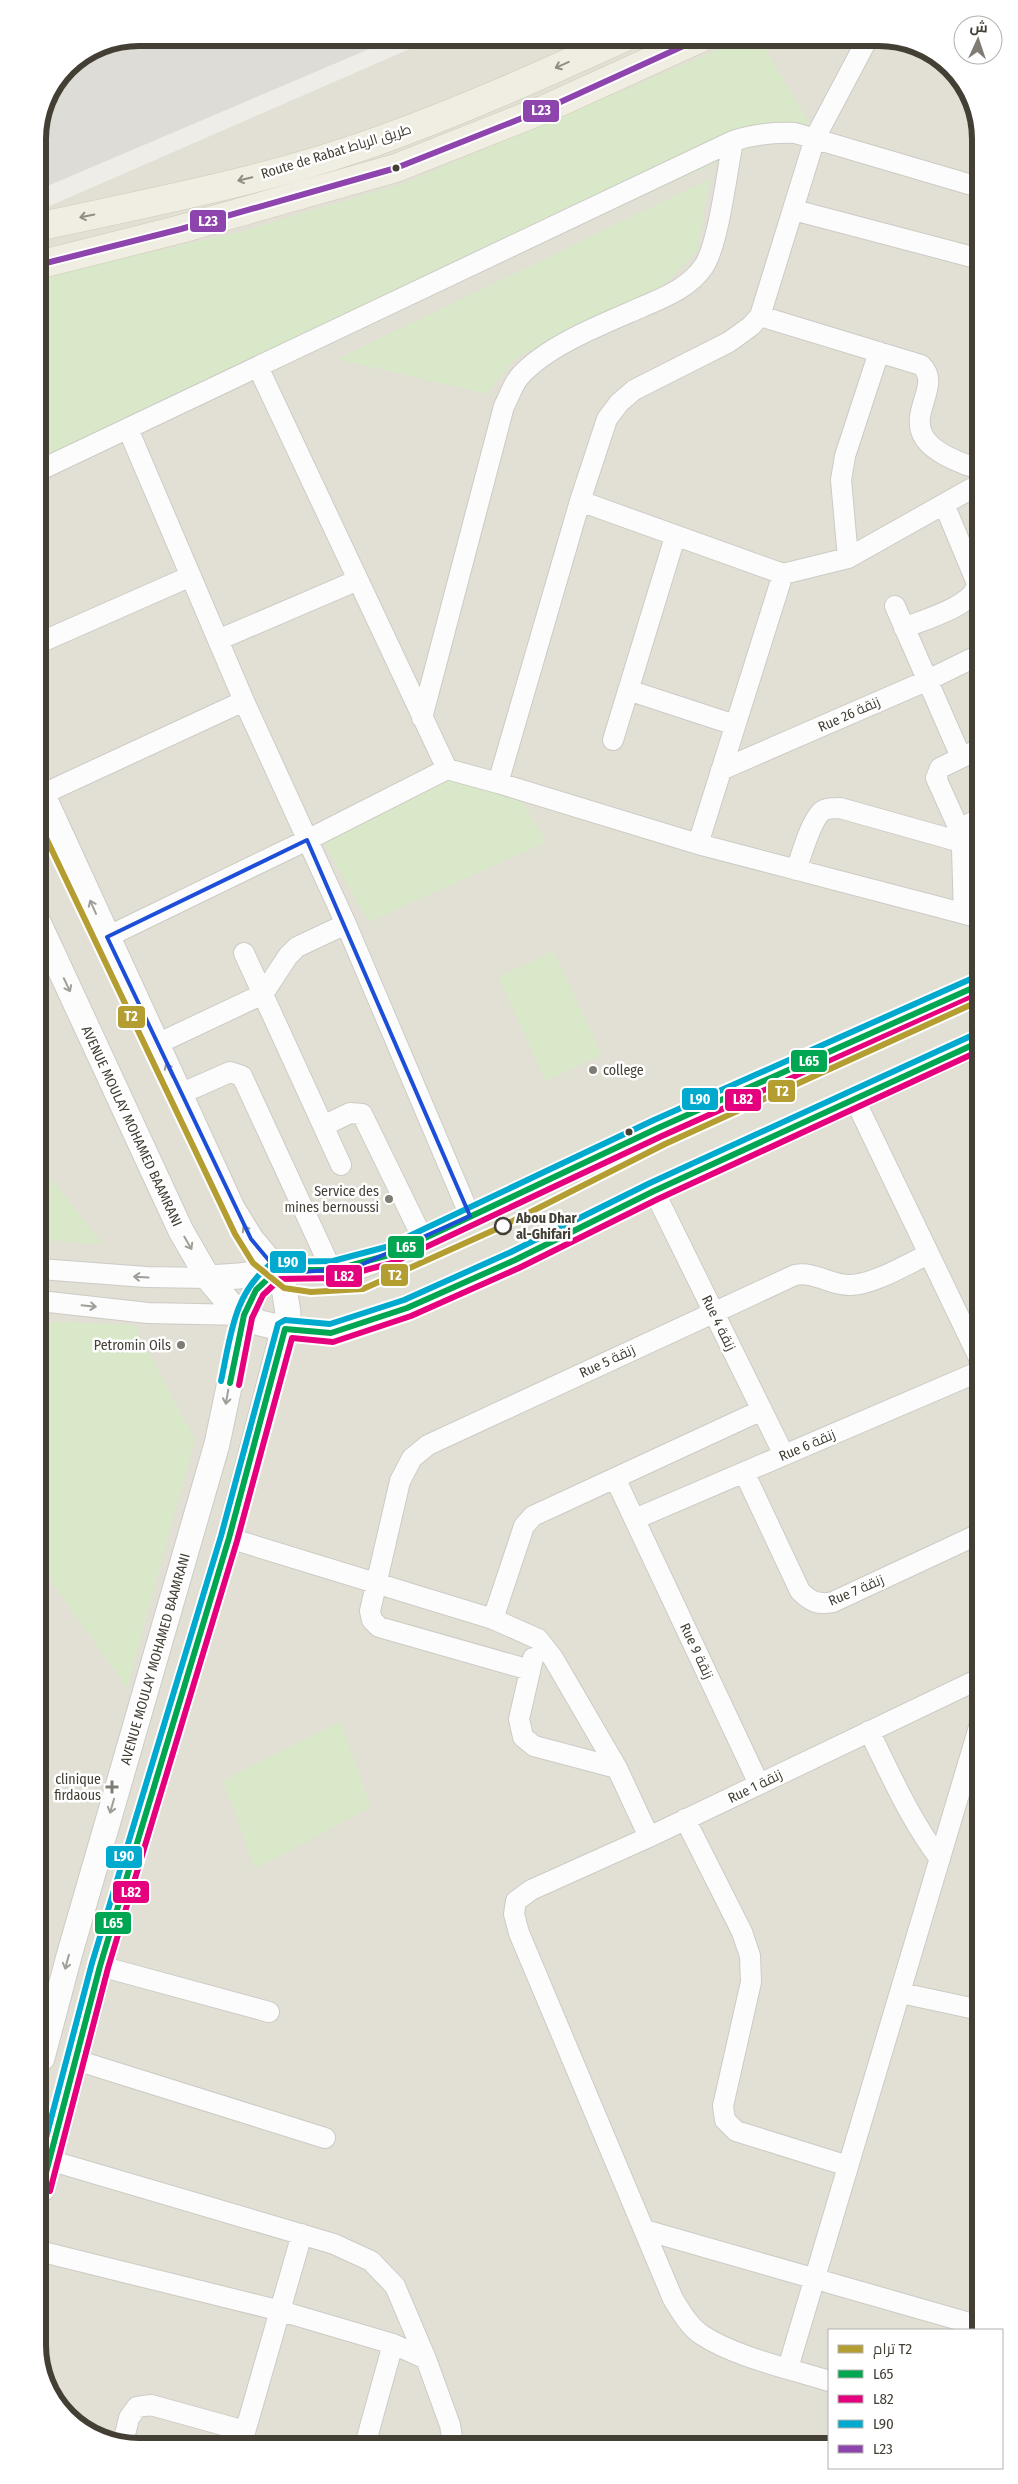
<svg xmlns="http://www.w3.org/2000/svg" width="1018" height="2484" viewBox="0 0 1018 2484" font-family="'Fira Sans Condensed',Cairo,sans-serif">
<rect width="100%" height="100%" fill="#eeede8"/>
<!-- residential -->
<path fill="#e2dfd5" d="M 435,38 L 886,38 L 941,59 L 975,107 L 980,2330 L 829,2330 L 829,2442 L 132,2446 L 77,2425 L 43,2377 L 38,211 Z"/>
<!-- industrial -->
<path fill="#dedcd6" d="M 139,38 L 395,38 L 38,190 L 38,132 L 45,100 L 67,67 L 100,45 Z"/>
<!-- green -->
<path fill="#d8e8c9" d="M 746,38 L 759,38 L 811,126 L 734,155 L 38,471 L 38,278 L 239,232 L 402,184 Z
M 710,179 L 697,251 L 663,286 L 515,358 L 487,394 L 337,359 Z
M 447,769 L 522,801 L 546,842 L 369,922 L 324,844 Z
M 553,951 L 602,1054 L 546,1081 L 498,977 Z
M 40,1164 L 103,1245 L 40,1239 Z
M 40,1321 L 134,1325 L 195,1439 L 127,1688 L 41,1567 Z
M 340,1721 L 371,1807 L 255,1869 L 223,1781 Z"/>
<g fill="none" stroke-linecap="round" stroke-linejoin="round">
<defs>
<path id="minor" d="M 868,38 L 815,138 L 760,316 L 751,326 L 729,342 L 634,390 L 619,403 L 607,419 L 580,501 L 498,783 L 698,844 L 977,917
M 794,210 L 976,258
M 760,316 L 921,365 C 951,393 871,435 976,468
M 258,367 L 447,769
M 128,429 L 244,701 L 346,924 L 470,1216
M 38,471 L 733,141 C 754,134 772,132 795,133 L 975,186
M 580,501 L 783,574
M 944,504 L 976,581
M 848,558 L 841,480 L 845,456 L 879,352
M 895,606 L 961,757
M 904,628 C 923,620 969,607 976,588
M 218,640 L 358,580
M 39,643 L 191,576
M 628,690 L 735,725
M 422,718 L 504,406 C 509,397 513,384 520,376 C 548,345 603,324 642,307 C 665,297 689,288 704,266 C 719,242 727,171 733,141
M 613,740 L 675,537
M 721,770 L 926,681 L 977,656
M 43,794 L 244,701
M 959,829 L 936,778 L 940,768 L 977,750
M 698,844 L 783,574 L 848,558 L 976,486
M 796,870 C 802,854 810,823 821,812 C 826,808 834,808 840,808 L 961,842
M 964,914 L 962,849 L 959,829 L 977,820
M 107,937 L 307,840 L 447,769 L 498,783
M 244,953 L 341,1165
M 157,1044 L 263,994 L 288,956 L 297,947 L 346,924
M 180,1094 L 230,1072 L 242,1076 L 332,1271
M 855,1100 L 978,1356
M 323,1126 L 350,1113 L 362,1114 L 423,1239
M 654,1191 L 784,1455
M 40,1269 L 146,1277 L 208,1278
M 40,1301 L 148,1313 L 244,1315
M 744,1472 L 800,1591 C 811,1602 818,1605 833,1602 L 979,1534
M 615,1478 L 759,1784
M 635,1519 L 978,1372
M 229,1538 L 493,1619 L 538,1639 L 553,1658 L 617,1768 L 649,1837
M 493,1619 L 524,1526 L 533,1516 L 762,1410
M 533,1658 L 519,1719 L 523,1737 L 534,1746 L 617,1768
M 530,1670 L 379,1627 L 372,1620 L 370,1611 L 400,1481 L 412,1458 L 428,1445 L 795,1275 C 815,1271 831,1286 851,1285 C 875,1284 907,1264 929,1254
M 869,1731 C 891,1775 910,1820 940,1859
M 685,1819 L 742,1932 L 750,1956 L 751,1982 L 723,2106 L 725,2120 L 736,2131 L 848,2166
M 100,1966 L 269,2012
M 901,1993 L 980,2010
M 76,2060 L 325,2138
M 42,2158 L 334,2244 L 371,2261 L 395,2286 L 426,2359 L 450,2425 L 453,2444
M 645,2230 L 980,2326
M 43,2252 L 281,2311 L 393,2344 L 426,2359
M 788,2368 L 979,1727
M 829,2381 C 791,2369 735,2357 702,2335 C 689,2326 681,2312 673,2299 L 519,1933 L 514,1914 L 516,1901 L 531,1890 L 649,1837 L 979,1679
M 123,2443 L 129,2418 L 137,2407 L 151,2405 L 245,2431
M 365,2445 L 393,2344
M 241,2446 L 302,2234"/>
<path id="tertiary" d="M 39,787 L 232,1208 L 251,1239 L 277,1270 L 284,1288 L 288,1313 L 229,1538 L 100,1966 L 42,2189
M 39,924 L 181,1231 L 208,1278 L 230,1304 L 244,1315 L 260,1323 L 285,1329 L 331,1333 L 407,1308 L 515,1260 L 654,1191 L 977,1043
M 208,1278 L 239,1276 L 277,1270 L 332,1271 L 354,1268 L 389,1255 L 658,1128 L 977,986
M 42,2058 L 69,1956 L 217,1444 L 244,1315 L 256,1290 L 277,1270"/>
<path id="primary" d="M 38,227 C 151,202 266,181 375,142 C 459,112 542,75 623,38
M 38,265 L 181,229 L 396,168 L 545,109 L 701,38"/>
</defs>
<!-- minor casing -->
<use href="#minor" stroke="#cccbc5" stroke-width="22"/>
<!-- tertiary casing -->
<use href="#tertiary" stroke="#cccbc5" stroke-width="27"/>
<!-- primary casing -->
<use href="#primary" stroke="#d0cbb6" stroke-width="29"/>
<!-- minor -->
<use href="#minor" stroke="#fcfcfc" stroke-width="20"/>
<!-- tertiary -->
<use href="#tertiary" stroke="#fcfcfc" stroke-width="25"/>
<!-- primary -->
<use href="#primary" stroke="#f0ede3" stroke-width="28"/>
<defs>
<path id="bus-1" d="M 230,1383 L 244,1315 L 256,1290 L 277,1270 L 334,1270 L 389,1255 L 658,1128 L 977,986
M 42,2188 L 100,1966 L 229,1538 L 285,1329 L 331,1333 L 407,1308 L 515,1260 L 654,1191 L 977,1043"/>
<path id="bus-2" d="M 239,1385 L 252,1318 L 263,1295 L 280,1279 L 336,1278 L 392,1263 L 662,1136 L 977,995
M 50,2191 L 108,1968 L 237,1541 L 292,1338 L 333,1342 L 411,1316 L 519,1268 L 658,1199 L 977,1052"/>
<path id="bus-3" d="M 221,1381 C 231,1335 233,1293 273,1262 L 333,1261 L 386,1247 L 654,1120 L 973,978
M 42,2153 L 92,1963 L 221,1536 L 278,1324 L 285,1320 L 330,1324 L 404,1300 L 511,1252 L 650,1183 L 973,1035"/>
<path id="bus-4" d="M 38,265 L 181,229 L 396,168 L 545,109 L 701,38"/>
</defs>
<!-- bus-1 casing -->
<use href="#bus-1" stroke="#fff" stroke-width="10"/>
<!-- bus-2 casing -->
<use href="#bus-2" stroke="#fff" stroke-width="10"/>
<!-- bus-3 casing -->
<use href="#bus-3" stroke="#fff" stroke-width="10"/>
<!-- bus-4 casing -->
<use href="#bus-4" stroke="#fff" stroke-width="10"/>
<!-- bus-1 -->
<use href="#bus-1" stroke="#00a651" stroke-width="6"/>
<!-- bus-2 -->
<use href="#bus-2" stroke="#e5007d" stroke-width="6"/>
<!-- bus-3 -->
<use href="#bus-3" stroke="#00a9ce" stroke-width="6"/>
<!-- bus-4 -->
<use href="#bus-4" stroke="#8e44ad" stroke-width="6"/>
<defs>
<path id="tram-1" d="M 39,823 L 235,1234 L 253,1263 L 284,1288 L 311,1292 L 363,1289 L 503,1226 L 665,1144 L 977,1002"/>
</defs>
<!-- tram-1 casing -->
<use href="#tram-1" stroke="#fff" stroke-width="10"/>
<!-- tram-1 -->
<use href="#tram-1" stroke="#b49d31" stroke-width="6"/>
</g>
<!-- one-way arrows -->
<defs><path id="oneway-shaft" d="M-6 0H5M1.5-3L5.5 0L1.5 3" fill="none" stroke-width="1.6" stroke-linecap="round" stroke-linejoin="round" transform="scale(1.25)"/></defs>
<g stroke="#918d83">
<use href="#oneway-shaft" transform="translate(562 65) rotate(156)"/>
<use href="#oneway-shaft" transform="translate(245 179) rotate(167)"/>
<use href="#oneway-shaft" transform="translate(87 216) rotate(168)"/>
</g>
<g stroke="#a09e98">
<use href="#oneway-shaft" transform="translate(93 907) rotate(-114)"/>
<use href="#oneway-shaft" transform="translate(67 985) rotate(65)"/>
<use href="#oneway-shaft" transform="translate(169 1070) rotate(-115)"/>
<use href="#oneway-shaft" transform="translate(247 1232) rotate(-120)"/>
<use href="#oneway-shaft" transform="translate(188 1243) rotate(60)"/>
<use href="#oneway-shaft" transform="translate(141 1277) rotate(-177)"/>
<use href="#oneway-shaft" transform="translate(89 1306) rotate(6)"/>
<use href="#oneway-shaft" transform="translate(227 1397) rotate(100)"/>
<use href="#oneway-shaft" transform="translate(112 1806) rotate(106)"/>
<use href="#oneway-shaft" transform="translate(67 1962) rotate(105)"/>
</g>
<!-- marked area -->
<path fill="none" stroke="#1d4ed8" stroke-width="4" stroke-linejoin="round" d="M 307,840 L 470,1216 L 354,1268 L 302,1272 L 277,1270 L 251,1239 L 107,937 Z"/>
<!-- markers -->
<g fill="#433f35" stroke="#fff" stroke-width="2">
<circle cx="396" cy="168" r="4.5"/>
<circle cx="629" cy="1132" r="4.5"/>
</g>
<g fill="#7f7c74" stroke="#fff" stroke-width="2">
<circle cx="593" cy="1070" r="5"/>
<circle cx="389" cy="1199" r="5"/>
<circle cx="181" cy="1345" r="5"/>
<path d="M109.5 1779.5h5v5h5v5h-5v5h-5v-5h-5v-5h5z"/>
</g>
<circle fill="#fff" stroke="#433f35" stroke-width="2.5" cx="503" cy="1226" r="8"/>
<g text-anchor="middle" stroke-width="5" stroke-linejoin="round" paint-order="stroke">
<!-- street labels -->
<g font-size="14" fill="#433f35" stroke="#fff">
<text transform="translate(336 151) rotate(-17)" y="5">Route de Rabat طريق الرباط</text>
<text transform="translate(849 714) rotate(-24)" y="5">Rue 26 زنقة</text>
<text transform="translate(132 1126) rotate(65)" y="5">AVENUE MOULAY MOHAMED BAAMRANI</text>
<text transform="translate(719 1323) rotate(64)" y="5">Rue 4 زنقة</text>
<text transform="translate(607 1361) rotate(-25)" y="5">Rue 5 زنقة</text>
<text transform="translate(807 1445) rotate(-23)" y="5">Rue 6 زنقة</text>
<text transform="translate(856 1590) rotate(-23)" y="5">Rue 7 زنقة</text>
<text transform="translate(697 1651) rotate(65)" y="5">Rue 9 زنقة</text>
<text transform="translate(155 1659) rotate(-74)" y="5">AVENUE MOULAY MOHAMED BAAMRANI</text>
<text transform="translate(755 1786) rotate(-26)" y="5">Rue 1 زنقة</text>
</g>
<!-- poi labels -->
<g font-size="14" fill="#433f35" stroke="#fff" text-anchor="end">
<text x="603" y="1075" text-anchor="start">college</text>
<text x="379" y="1196">Service des<tspan x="379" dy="16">mines bernoussi</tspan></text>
<text x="171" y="1350">Petromin Oils</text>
<text x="101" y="1784">clinique<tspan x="101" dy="16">firdaous</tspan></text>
</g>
<!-- stop labels -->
<g font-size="14" font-weight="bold" fill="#433f35" stroke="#fff" text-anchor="start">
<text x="516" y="1223">Abou Dhar<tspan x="516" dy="16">al-Ghifari</tspan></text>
</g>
</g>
<!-- crop -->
<path d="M0 0H1018V2484H0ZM139 46H879A93 93 0 0 1 972 139V2345A93 93 0 0 1 879 2438H139A93 93 0 0 1 46 2345V139A93 93 0 0 1 139 46Z" fill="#fff" fill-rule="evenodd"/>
<path fill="none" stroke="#433f35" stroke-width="6" d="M139 46H879A93 93 0 0 1 972 139V2345A93 93 0 0 1 879 2438H139A93 93 0 0 1 46 2345V139A93 93 0 0 1 139 46Z"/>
<g stroke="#fff" stroke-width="2">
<rect x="522" y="99" width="38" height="24" rx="5" fill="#8e44ad"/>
<rect x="189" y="209" width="38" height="24" rx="5" fill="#8e44ad"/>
<rect x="117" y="1005" width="29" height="24" rx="5" fill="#b49d31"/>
<rect x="790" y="1049" width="38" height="24" rx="5" fill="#00a651"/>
<rect x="767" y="1079" width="29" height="24" rx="5" fill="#b49d31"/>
<rect x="681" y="1087" width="38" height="24" rx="5" fill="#00a9ce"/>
<rect x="724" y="1088" width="38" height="24" rx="5" fill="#e5007d"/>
<rect x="387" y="1235" width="38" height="24" rx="5" fill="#00a651"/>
<rect x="269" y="1250" width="38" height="24" rx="5" fill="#00a9ce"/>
<rect x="380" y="1263" width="29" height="24" rx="5" fill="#b49d31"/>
<rect x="325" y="1264" width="38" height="24" rx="5" fill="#e5007d"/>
<rect x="105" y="1845" width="38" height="24" rx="5" fill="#00a9ce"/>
<rect x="112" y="1880" width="38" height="24" rx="5" fill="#e5007d"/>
<rect x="94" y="1911" width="38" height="24" rx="5" fill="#00a651"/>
</g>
<g font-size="14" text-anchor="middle" font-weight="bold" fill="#fff">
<text x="541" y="115">L23</text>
<text x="208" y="226">L23</text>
<text x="131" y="1021">T2</text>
<text x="809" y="1066">L65</text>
<text x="782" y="1096">T2</text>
<text x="700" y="1104">L90</text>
<text x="743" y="1104">L82</text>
<text x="406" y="1252">L65</text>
<text x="288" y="1267">L90</text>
<text x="395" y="1280">T2</text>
<text x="344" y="1281">L82</text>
<text x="124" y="1861">L90</text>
<text x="131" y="1897">L82</text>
<text x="113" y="1928">L65</text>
</g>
<!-- legend -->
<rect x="828" y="2329" width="175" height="140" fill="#ffffff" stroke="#b4b2ae"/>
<rect x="838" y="2345" width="25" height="8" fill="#b49d31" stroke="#b4b2ae"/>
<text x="873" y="2354" font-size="15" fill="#433f35">ترام T2</text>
<rect x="838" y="2370" width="25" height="8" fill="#00a651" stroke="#b4b2ae"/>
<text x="873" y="2379" font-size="15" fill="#433f35">L65</text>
<rect x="838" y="2395" width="25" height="8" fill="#e5007d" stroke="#b4b2ae"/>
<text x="873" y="2404" font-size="15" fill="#433f35">L82</text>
<rect x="838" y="2420" width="25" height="8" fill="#00a9ce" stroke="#b4b2ae"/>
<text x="873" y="2429" font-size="15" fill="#433f35">L90</text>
<rect x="838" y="2445" width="25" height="8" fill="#8e44ad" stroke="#b4b2ae"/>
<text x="873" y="2454" font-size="15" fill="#433f35">L23</text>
<!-- north arrow -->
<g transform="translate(978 40) rotate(3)"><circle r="24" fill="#ffffff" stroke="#b4b2ae"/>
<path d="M0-4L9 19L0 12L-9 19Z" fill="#7f7c74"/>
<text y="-8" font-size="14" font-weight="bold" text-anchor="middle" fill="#433f35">ش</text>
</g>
</svg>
